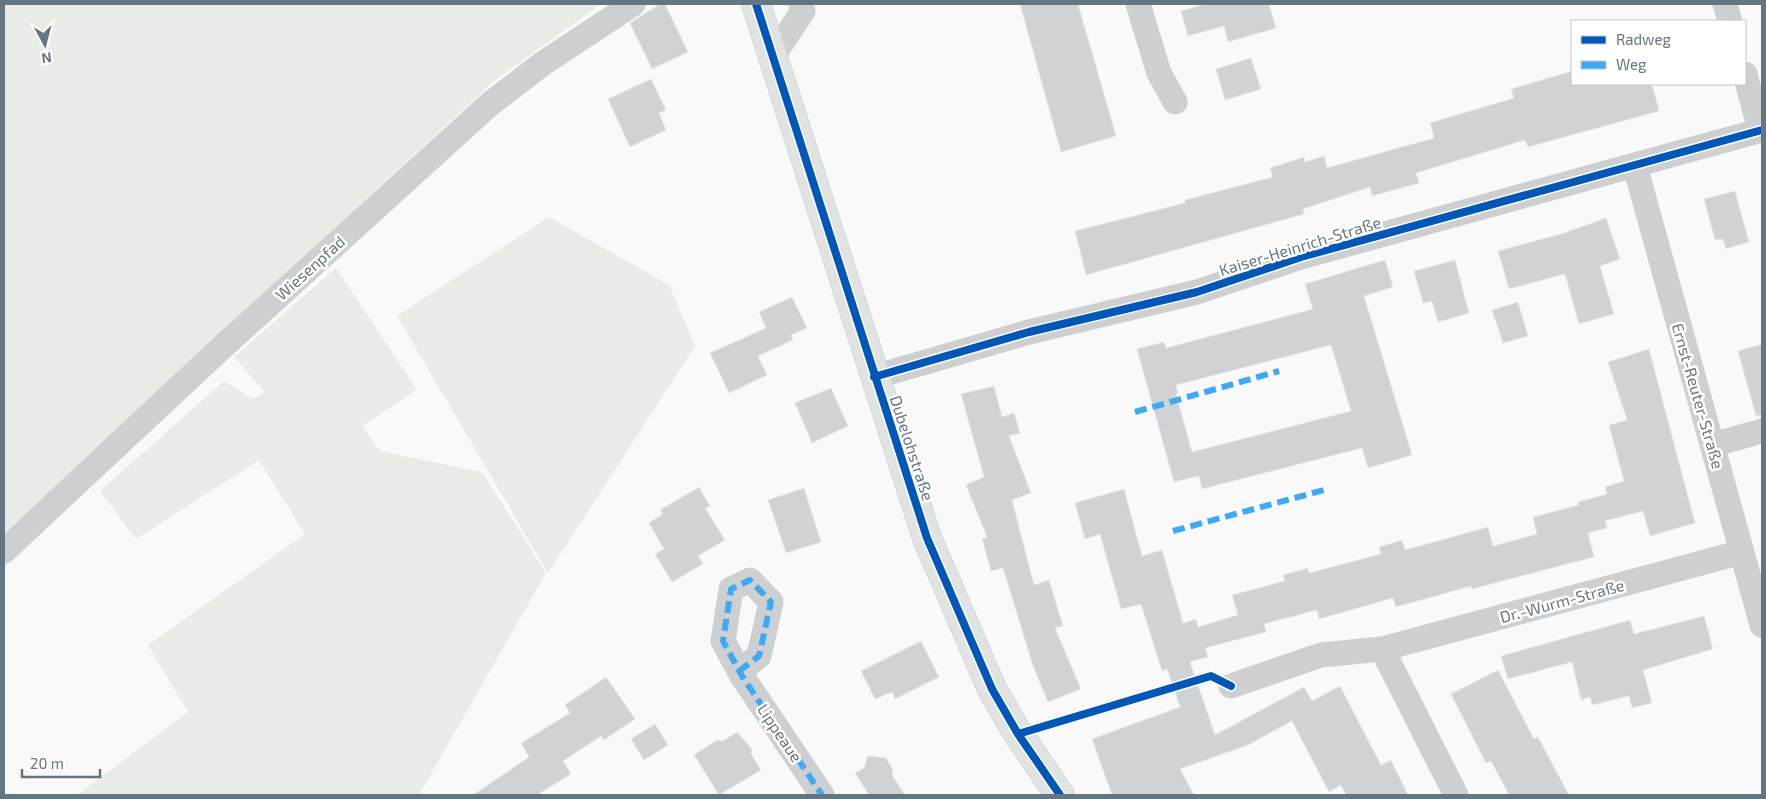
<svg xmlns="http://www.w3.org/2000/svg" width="1766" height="799" viewBox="0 0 1766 799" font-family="'Exo 2',sans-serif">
<rect width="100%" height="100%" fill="#f9f9f9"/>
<!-- green -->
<path fill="#e8ebe6" d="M 4,4 L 601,4 L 494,81 L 4,533 Z
M 549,217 L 669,285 L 695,346 L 548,573 L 397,316 Z
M 336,268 L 417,390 L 362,426 L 380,451 L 482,472 L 546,573 L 419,795 L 77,795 L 188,712 L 148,645 L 305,534 L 259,460 L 136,539 L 100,491 L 224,381 L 253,399 L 265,392 L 234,357 Z"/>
<!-- building -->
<path fill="#d0d2d3" stroke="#e8e8e8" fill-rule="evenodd" d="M 660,4 L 665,4 L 688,52 L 652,69 L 630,23 Z
M 1020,4 L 1078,4 L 1116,136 L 1061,152 Z
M 1206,4 L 1269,4 L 1276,28 L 1228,42 L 1224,26 L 1188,36 L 1181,11 Z
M 1251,58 L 1261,89 L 1225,100 L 1216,69 Z
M 1572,71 L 1572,84 L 1652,84 L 1659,111 L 1528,147 L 1525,140 L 1416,173 L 1419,183 L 1372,196 L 1370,187 L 1303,209 L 1304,214 L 1086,275 L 1075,231 L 1185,203 L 1185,200 L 1273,177 L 1270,168 L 1304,157 L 1305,162 L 1324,156 L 1327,168 L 1434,138 L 1430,123 L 1514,98 L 1511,89 Z
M 651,79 L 666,110 L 659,113 L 666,130 L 630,147 L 608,99 Z
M 1735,191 L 1749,242 L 1726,249 L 1723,239 L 1715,240 L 1704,199 Z
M 1606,218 L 1620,259 L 1600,266 L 1614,314 L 1579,324 L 1565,274 L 1509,289 L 1498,251 L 1564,233 Z
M 1385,260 L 1393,287 L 1364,296 L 1412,455 L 1368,468 L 1362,448 L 1202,489 L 1199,476 L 1174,482 L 1137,349 L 1164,342 L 1166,348 L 1313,309 L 1305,284 ZM 1331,345 L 1351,411 L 1192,452 L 1176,394 L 1178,393 L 1176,385 Z
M 1455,260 L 1469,313 L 1438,322 L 1432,301 L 1423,303 L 1414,271 Z
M 792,297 L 807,328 L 791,335 L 793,340 L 758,356 L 767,375 L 729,393 L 710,353 L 766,328 L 759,312 Z
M 1518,302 L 1528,336 L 1503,343 L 1492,310 Z
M 1762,344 L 1762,415 L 1756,416 L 1738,351 Z
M 1649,349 L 1695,523 L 1650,536 L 1643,511 L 1605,521 L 1607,528 L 1588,533 L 1594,557 L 1472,589 L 1471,586 L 1396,607 L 1393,598 L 1319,619 L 1317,610 L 1264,624 L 1266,632 L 1205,648 L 1208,657 L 1190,662 L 1215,735 L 1304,687 L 1312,701 L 1340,686 L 1381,765 L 1391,760 L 1408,795 L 1346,795 L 1341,785 L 1329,792 L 1292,721 L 1248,745 L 1180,769 L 1194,795 L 1112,795 L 1092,739 L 1180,707 L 1167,669 L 1162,671 L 1141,604 L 1121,609 L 1100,534 L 1085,539 L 1075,503 L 1124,489 L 1142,556 L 1162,550 L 1183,623 L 1196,619 L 1198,627 L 1238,615 L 1232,595 L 1285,581 L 1283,575 L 1308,568 L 1309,573 L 1381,554 L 1379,547 L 1402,540 L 1405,550 L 1488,527 L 1493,546 L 1537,534 L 1533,517 L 1579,505 L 1578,502 L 1607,494 L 1605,487 L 1624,481 L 1609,425 L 1627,420 L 1608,362 Z
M 994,386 L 1002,417 L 1014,413 L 1020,433 L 1009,436 L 1031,493 L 1012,500 L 1034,585 L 1049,580 L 1063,626 L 1055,628 L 1081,689 L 1048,702 L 1033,666 L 1003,568 L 991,571 L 982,539 L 987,537 L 966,485 L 984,477 L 961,394 Z
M 831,388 L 848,426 L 812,443 L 795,403 Z
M 699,487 L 710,506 L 705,508 L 725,540 L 698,556 L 703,564 L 672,582 L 655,554 L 664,549 L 649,523 L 663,514 L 660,510 Z
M 804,488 L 821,542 L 786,553 L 768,500 Z
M 1704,616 L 1713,649 L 1643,670 L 1652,703 L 1632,708 L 1629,696 L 1592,705 L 1590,697 L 1581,700 L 1572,662 L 1508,679 L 1501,656 L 1630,620 L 1634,634 Z
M 921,641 L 939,677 L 895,699 L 892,692 L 875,699 L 861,671 Z
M 1498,670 L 1534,739 L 1538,737 L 1569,795 L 1509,795 L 1491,761 L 1486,763 L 1451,694 Z
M 606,677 L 635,719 L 604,740 L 601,736 L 563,761 L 571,774 L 537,795 L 473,795 L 529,757 L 521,743 L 570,713 L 565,705 Z
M 655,724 L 668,745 L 644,760 L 631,739 Z
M 737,732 L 752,749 L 751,754 L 761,770 L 719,795 L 694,755 L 717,740 L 723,741 Z
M 868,756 L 886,758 L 893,770 L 892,775 L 905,795 L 869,795 L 855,773 L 864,768 Z"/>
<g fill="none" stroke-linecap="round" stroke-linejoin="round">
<defs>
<path id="major" d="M 756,4 L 927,538 L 992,689 L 1018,734 L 1060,795"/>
</defs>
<!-- major casing -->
<use href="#major" stroke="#d5d6d7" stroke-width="30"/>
<!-- minor -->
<path stroke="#cecfd0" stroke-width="25" d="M 1138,4 L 1159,73 L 1175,102
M 1725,4 L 1730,21
M 773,56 L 803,11 L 801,4
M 1745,74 L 1760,130
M 1635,166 L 1762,625
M 874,377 L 1029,332 L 1197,292 L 1301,257 L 1762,130
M 1712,445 L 1762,431
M 4,551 L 217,352 L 490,104 L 542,64 L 633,4
M 1382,649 L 1456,795
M 739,671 L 759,656 L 771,602 L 750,580 L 731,589 L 723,641 L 742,676 L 822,795
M 1231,686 L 1321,655 L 1382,649 L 1742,552"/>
<!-- major -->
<use href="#major" stroke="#e1e2e2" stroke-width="28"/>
<!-- quiet -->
<path stroke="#3fa9f5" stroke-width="6" stroke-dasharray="12 6" stroke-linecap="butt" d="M 1135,412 L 1279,371
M 1173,531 L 1324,490
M 739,671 L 759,656 L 771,602 L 750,580 L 731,589 L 723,641 L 742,676 L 822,795"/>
<defs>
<path id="cycleway" d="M 756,4 L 927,538 L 992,689 L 1018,734 L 1060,795
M 874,377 L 1029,332 L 1197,292 L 1301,257 L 1762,130
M 1018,734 L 1211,676 L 1231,686"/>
</defs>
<!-- cycleway casing -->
<use href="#cycleway" stroke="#fff" stroke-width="11"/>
<!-- cycleway -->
<use href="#cycleway" stroke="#0057b8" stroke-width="8"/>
</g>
<g text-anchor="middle" stroke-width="5" stroke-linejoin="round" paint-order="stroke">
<!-- street labels -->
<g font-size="16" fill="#657683" stroke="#fff">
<text transform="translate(1300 246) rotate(-17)" y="6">Kaiser-Heinrich-Straße</text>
<text transform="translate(310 268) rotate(-42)" y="6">Wiesenpfad</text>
<text transform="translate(1698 396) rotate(74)" y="6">Ernst-Reuter-Straße</text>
<text transform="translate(912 448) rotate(72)" y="6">Dubelohstraße</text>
<text transform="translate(1562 601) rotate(-15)" y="6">Dr.-Wurm-Straße</text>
<text transform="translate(780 733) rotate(56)" y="6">Lippeaue</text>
</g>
</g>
<!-- border -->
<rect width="1766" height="799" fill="none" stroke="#657683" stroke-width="10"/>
<!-- legend -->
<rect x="1571" y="20" width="175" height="65" fill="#ffffff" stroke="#c1c8cd"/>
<rect x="1581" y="36" width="25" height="8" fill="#0057b8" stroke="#c1c8cd"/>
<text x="1616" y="45" font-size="15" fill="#657683">Radweg</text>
<rect x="1581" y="61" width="25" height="8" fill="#3fa9f5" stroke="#c1c8cd"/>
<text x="1616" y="70" font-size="15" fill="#657683">Weg</text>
<!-- north arrow -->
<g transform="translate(45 45) rotate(173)" stroke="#ffffff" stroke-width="4" paint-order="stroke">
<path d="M0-4L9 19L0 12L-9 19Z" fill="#657683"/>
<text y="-8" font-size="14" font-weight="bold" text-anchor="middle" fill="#657683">N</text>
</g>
<!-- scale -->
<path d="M22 769v8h78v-8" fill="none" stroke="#657683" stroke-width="2.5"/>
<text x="30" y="769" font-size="15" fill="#657683" stroke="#ffffff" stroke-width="4" paint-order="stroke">20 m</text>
</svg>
